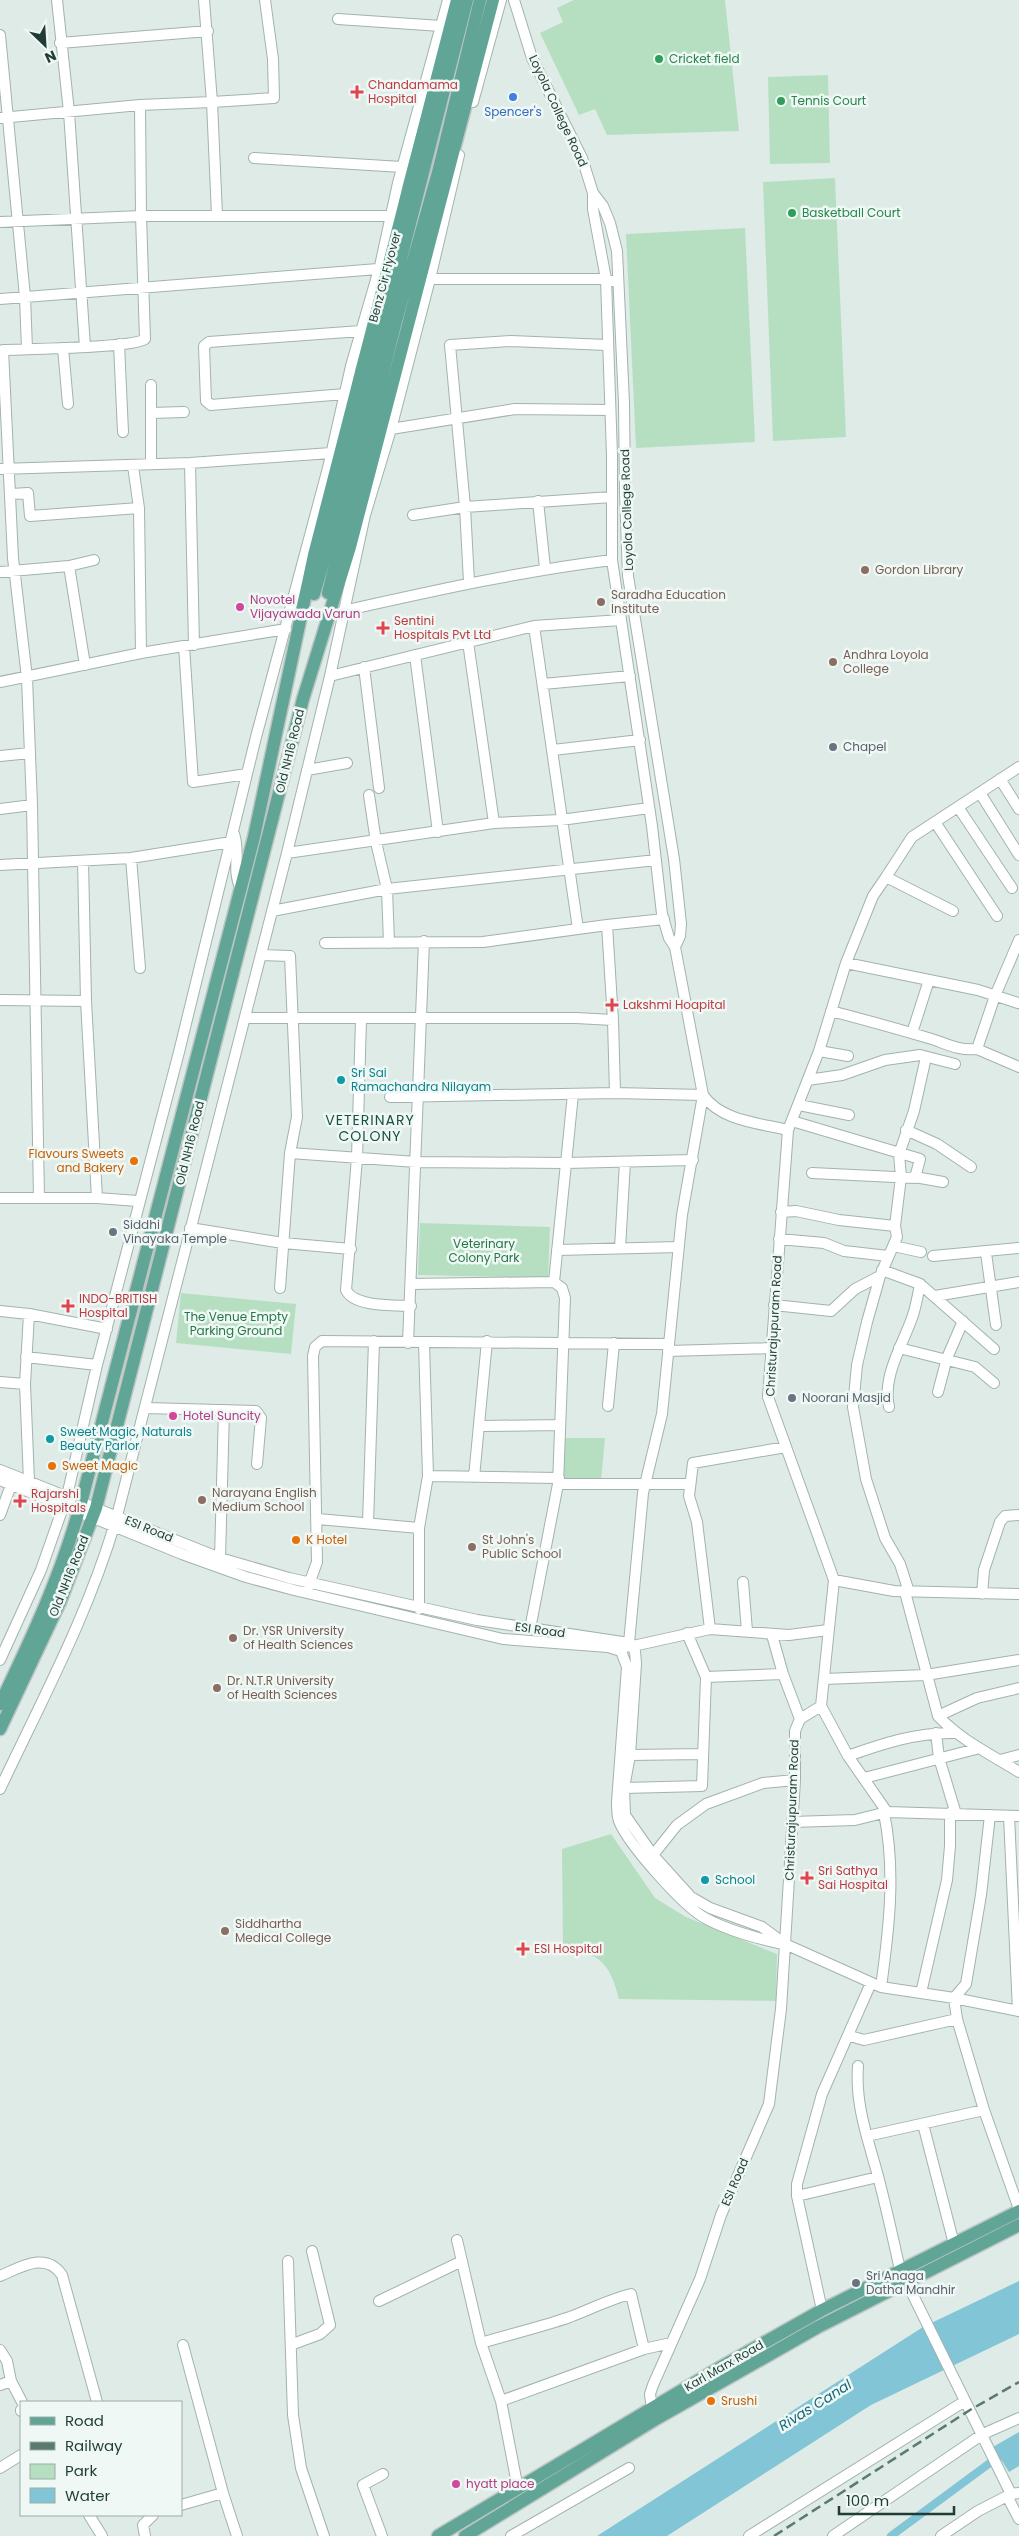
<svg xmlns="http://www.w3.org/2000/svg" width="1019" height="2536" viewBox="0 0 1019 2536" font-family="Poppins,sans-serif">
<rect width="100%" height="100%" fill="#dfebe6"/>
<!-- green -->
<path fill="#b6dfc2" d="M 574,0 L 725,0 L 739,131 L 607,135 L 595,109 L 579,115 L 540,33 L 563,22 L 557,8 Z
M 828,75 L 830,163 L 770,164 L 768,77 Z
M 835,178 L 846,437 L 773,441 L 763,182 Z
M 745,228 L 755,442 L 636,448 L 626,234 Z
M 420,1223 L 550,1227 L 548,1278 L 418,1275 Z
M 181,1293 L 296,1304 L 291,1354 L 176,1343 Z
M 565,1438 L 605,1438 L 601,1481 L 561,1478 Z
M 611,1834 L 655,1898 L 686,1917 L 777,1954 L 776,2001 L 619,1999 C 610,1964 600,1952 563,1949 L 562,1849 Z"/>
<!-- water -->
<path fill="#82c5d6" d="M 1019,2281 L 1019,2334 L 871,2405 L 667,2536 L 597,2536 L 923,2327 Z
M 1019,2432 L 1019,2466 L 1009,2472 L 993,2447 Z"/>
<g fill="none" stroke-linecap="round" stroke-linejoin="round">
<!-- canal -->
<path stroke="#82c5d6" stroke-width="8" d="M 891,2536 L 998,2457"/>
<defs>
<path id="minor" d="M 57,0 L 69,112 L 85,347
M 204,0 L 212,102 L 274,98 L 273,59 L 265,0
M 514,0 L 532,58 L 582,158 L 593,193 L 593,209 L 606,279 L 612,456 L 612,560 L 652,826 L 662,914 L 669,938 L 675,947 L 703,1095 C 721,1121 759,1123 788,1130
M 338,19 L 441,26
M 0,35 L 25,297 L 27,349
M 60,43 L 208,31
M 473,102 L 501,0
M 0,118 L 140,105 L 212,102 L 217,215
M 254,158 L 402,167
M 593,193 L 603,206 L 610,223 L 617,251 L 624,403 L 625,493 L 628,576 L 674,859 L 681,924 L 680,936 L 675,947
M 0,222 L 141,216 L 140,105
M 430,279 L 606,279 L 612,281
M 0,299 L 378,269
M 119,344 L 123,432
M 63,348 L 68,404
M 151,385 L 151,464
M 345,394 L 211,405 L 206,401 L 204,346 L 209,342 L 361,331
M 151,413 L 184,412
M 391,429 L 515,409 L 610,410
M 190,463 L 194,645
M 133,466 L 139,508 L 141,653
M 0,469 L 190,463 L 331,453
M 11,494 L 28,493 L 30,516 L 139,508
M 538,501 L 545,568
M 413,515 L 465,507 L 612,497
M 69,566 L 85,665
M 0,572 L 69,566 L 94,560
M 469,582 L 465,507 L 450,345 L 511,341 L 607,345
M 343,611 C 433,591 521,571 612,560
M 534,626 L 578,929
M 468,642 L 494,823
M 184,646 L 193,782 L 247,774
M 415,655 L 438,832
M 364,667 L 379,788
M 330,676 L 534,626 L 621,620
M 0,682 L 141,653 L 286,629
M 543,684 L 630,676
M 553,750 L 640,740
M 0,756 L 30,753
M 307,770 L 347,763
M 1000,779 L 1019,809
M 980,793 L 1019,855
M 369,795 L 376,842 L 387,889 L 389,943
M 958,807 L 1012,888
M 0,809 L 32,805
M 935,822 L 997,916
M 234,834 C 241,854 231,870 241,889
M 287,853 L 494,823 L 561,820 L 649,808
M 131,858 L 140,968
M 83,861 L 86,1001 L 97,1198
M 0,865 L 131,858 L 231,842
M 886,877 L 953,911
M 272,911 L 387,889 L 656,860
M 607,925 L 613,1020
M 325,943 L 483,942 L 607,925 L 664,919
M 261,955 L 290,956 L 297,1117 L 290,1153 L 280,1288
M 846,963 L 978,990 L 1018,1003
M 0,1000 L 86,1001
M 831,1011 C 862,1019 894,1028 925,1037 C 944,1042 956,1051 977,1049 L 995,996 L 1019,940
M 246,1018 L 576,1018 L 613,1020 L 615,1093
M 361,1019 L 357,1158 L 346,1290 C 354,1307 393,1305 411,1306
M 912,1033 L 929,980
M 977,1049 L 1019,1067
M 819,1051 L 848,1056
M 808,1080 L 842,1075 L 885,1060 L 920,1055 L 955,1064
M 390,1097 L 615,1093 L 703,1095 L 682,1215 L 662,1414 L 643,1493 L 629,1643 L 626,1647
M 799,1105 L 849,1115
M 792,1121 L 920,1159 L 915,1178 L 812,1173
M 906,1130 L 937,1144 L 971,1167
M 290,1153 L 416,1162 L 566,1163 L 693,1160
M 915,1177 L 943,1182
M 0,1198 L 97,1198 L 138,1201
M 39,1198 L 32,805 L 27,678 L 13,558 L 3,350 C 25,349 133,348 145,339 L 141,216 L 390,216
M 781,1212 L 796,1211 L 839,1220 L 895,1226
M 190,1228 L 283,1243 L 351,1249
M 779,1239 L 824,1243 L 844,1251 L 888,1256
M 893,1246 L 921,1252
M 620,1248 L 625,1162
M 557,1250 L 679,1247
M 986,1253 L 996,1325
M 933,1256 L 1019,1248
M 882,1270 L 920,1284 C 918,1295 916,1307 912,1318 C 902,1346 882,1377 889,1407
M 411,1284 L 554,1282
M 920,1284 L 994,1349
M 935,1296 L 1019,1282
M 774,1305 L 831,1311 L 855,1289 L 880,1276
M 0,1311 L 29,1314 L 107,1329
M 408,1343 L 424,941
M 899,1348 L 975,1367 L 994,1383
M 668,1351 L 771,1348
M 26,1357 L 97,1365
M 0,1382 L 25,1384
M 938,1392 L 947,1358 L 963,1321
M 608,1406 L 614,1343
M 146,1408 L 256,1411 L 261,1418 L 257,1464
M 480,1426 L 560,1425
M 0,1470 L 220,1558 L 289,1578 L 477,1620 L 629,1643 L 635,1651 L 636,1664 L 630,1755 L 624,1788 L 625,1815 L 653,1855 L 691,1897 L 710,1908 L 762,1927 L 785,1944 L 881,1987 L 954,1998 L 1019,2011
M 428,1476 L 559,1478
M 474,1477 L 487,1341
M 0,1480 L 182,1554 L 246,1577 L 294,1590 L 503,1639 L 608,1647 L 621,1651 L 627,1667 L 617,1802 C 617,1808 617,1815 619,1821 C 628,1844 683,1906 705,1918 C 729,1931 756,1938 782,1944
M 29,1481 L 25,1384 L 29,1314
M 558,1484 L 690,1484
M 0,1515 L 11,1485
M 318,1519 L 419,1528
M 368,1523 L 374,1341
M 220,1558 L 224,1410
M 834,1580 L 894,1591 L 1019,1594
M 743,1582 L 747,1631
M 308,1587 L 317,1562 L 313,1356 L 315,1347 L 322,1341 L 669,1344
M 905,1592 L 938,1716
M 909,1592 L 900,1564 L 885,1538 L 866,1479 L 853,1407 L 857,1365 L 867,1322 L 880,1276 L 897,1237 L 895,1226 L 901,1177 L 899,1154 L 914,1111 L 926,1057
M 982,1594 L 984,1570 L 1000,1522 L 1005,1516 L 1019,1515
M 419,1609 L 419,1528 L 428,1476 L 424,1343
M 530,1629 L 558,1484 L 565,1298 L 562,1288 L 554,1282 L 573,1094
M 710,1629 L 697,1522 L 689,1496 L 693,1463 L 786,1447
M 772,1635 L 783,1674 L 800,1719
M 633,1646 L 710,1629 L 789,1635 L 828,1630
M 0,1660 L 41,1570 L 67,1496 L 97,1365 L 179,1052 L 256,737 L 328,468 L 351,366 L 380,266 L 398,183 L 448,0
M 706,1677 L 783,1674
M 824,1679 L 926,1675 L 1019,1660
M 1019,1688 L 977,1698 L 938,1716 C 963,1742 989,1753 1019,1772
M 821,1706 L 848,1756 L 887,1812
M 936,1733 L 939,1758 L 956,1814
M 630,1755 L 703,1754
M 848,1756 C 881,1744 918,1732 954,1733
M 1000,1760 L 1019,1755
M 864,1778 L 976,1749
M 624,1788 L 702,1786 L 706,1677 L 687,1633
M 0,1789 C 42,1700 90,1611 117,1516 L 287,853 L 330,676 L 365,515 L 391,429 L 430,279 L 459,155
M 990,1815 L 981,1895 L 966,1984 L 954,1998 L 957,2019 L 984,2110 L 1019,2209
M 1009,1816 L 1018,2011
M 792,1822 L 855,1820 L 887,1812 L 1019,1816
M 653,1855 L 677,1825 L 706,1804 L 763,1783 L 795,1780
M 881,1987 C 889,1929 896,1871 884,1813
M 921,1993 L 947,1880 L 950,1846 L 950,1813
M 850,2036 L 864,2040 L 957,2019
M 858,2066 C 855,2105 868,2139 878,2176 C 886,2207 893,2238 900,2270
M 923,2124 L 954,2244
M 867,2136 L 984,2110
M 797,2196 L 878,2177
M 457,2240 L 481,2343 L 501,2401 L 518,2489
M 288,2261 L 293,2415 L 301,2468 L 324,2536
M 0,2276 C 21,2267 46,2251 62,2275 L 97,2402
M 906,2281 L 1011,2494 L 1019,2493
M 379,2301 L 462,2261
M 822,2310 L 797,2196 L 797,2184 L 822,2094 L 871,1983
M 481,2343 C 511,2334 541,2327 570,2317 C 591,2309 610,2299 631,2294 L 644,2349
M 293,2344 L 320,2334 L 330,2325 L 312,2251
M 183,2345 L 223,2493 L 237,2536
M 0,2350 L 7,2361 L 11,2381 L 0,2385
M 11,2381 L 22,2402
M 501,2401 L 644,2349 L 671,2343
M 21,2410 L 21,2411
M 652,2410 L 650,2394 L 653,2385 L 700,2279 L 721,2215 L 769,2104 L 781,2009 L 785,1944 L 795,1780 L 795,1731 L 800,1719 L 821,1706 L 834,1580 L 768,1397 L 788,1130 L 819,1051 L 846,963 L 873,896 L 886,877 L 912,837 L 1019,767
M 0,2468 L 21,2455
M 1007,2496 L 1019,2519
M 181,2505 L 223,2493
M 89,2515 L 102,2536
M 145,2536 L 143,2525 L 153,2515
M 382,2536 L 363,2485 L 383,2474
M 511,2536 L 629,2468
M 749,2536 L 965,2401
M 833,2536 L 983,2434 L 1019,2418
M 941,2536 L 978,2511 L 1011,2494"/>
<path id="major" d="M 328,593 L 396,321 L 439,169 L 480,0
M 314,594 L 326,553 L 467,0
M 0,1704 C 32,1638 62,1573 81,1503 L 254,837 L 314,555 L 457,0
M 0,1729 L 60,1602 L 96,1508 L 303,699 L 350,547 L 493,0
M 438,2536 L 721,2367 L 822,2310 L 1019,2211
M 465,2536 L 656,2419 L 818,2327 L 1019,2225"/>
</defs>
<!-- minor casing -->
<use href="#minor" stroke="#a2b3ae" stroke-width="12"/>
<!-- major casing -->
<use href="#major" stroke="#bcc5c3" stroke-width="15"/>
<!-- minor -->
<use href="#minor" stroke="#fff" stroke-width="10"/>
<!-- major -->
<use href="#major" stroke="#60a596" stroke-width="12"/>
<!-- rail -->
<path stroke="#597971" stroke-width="2.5" stroke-dasharray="10 5" stroke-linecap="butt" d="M 774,2536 L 970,2410 L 1019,2382"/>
</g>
<!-- markers -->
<g fill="#2e9e5b" stroke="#eff8f4" stroke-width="2">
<circle cx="659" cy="59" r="5"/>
<circle cx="781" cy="101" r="5"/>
<circle cx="792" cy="213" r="5"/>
</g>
<g fill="#e0444e" stroke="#eff8f4" stroke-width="2">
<path d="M354.5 84.5h5v5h5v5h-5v5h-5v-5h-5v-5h5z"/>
<path d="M380.5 620.5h5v5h5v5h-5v5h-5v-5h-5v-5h5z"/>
<path d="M609.5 997.5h5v5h5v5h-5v5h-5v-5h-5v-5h5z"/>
<path d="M65.5 1298.5h5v5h5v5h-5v5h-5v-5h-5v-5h5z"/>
<path d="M17.5 1493.5h5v5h5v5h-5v5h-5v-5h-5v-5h5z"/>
<path d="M804.5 1870.5h5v5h5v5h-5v5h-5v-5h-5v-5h5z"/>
<path d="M520.5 1941.5h5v5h5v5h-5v5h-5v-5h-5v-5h5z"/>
</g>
<circle fill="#3f7fe0" stroke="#eff8f4" stroke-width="2" cx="513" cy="97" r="5"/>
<g fill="#8d6e63" stroke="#eff8f4" stroke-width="2">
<circle cx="865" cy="570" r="5"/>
<circle cx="601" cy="602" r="5"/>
<circle cx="833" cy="662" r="5"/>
<circle cx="202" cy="1500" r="5"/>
<circle cx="472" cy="1547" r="5"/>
<circle cx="233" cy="1638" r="5"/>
<circle cx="217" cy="1688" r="5"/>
<circle cx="225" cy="1931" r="5"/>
</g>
<g fill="#d1479c" stroke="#eff8f4" stroke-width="2">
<circle cx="240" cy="607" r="5"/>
<circle cx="173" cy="1416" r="5"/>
<circle cx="456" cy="2484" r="5"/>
</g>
<g fill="#6b7280" stroke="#eff8f4" stroke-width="2">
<circle cx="833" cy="747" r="5"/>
<circle cx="113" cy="1232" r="5"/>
<circle cx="792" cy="1398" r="5"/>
<circle cx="856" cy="2283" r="5"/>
</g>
<g fill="#0f9aa8" stroke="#eff8f4" stroke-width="2">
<circle cx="341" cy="1080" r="5"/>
<circle cx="50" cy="1439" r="5"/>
<circle cx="705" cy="1880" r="5"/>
</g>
<g fill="#e8710a" stroke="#eff8f4" stroke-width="2">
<circle cx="134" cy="1161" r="5"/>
<circle cx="52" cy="1466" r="5"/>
<circle cx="296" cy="1540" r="5"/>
<circle cx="711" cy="2401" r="5"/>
</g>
<g text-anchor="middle" stroke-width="5" stroke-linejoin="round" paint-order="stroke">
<!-- leisure labels -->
<g font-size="12" fill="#27864d" stroke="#eff8f4" text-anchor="start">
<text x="669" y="63">Cricket field</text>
<text x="791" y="105">Tennis Court</text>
<text x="802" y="217">Basketball Court</text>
</g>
<!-- health labels -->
<g font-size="12" fill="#be3a42" stroke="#eff8f4" text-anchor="start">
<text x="368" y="89">Chandamama<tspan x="368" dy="14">Hospital</tspan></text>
<text x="394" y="625">Sentini<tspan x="394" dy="14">Hospitals Pvt Ltd</tspan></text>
<text x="623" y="1009">Lakshmi Hoapital</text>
<text x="79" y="1303">INDO-BRITISH<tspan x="79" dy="14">Hospital</tspan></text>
<text x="31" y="1498">Rajarshi<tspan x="31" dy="14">Hospitals</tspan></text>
<text x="818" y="1875">Sri Sathya<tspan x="818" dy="14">Sai Hospital</tspan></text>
<text x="534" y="1953">ESI Hospital</text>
</g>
<!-- street labels -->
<g font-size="12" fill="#1f3d36" stroke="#eff8f4">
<text transform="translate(558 111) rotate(65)" y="4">Loyola College Road</text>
<text transform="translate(385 277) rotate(-75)" y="4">Benz Cir Flyover</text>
<text transform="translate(627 510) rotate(-92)" y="4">Loyola College Road</text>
<text transform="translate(290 751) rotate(-76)" y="4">Old NH16 Road</text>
<text transform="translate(190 1143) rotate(-76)" y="4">Old NH16 Road</text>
<text transform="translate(774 1326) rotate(-87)" y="4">Christurajupuram Road</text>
<text transform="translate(149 1529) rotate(22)" y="4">ESI Road</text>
<text transform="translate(69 1576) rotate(-68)" y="4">Old NH16 Road</text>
<text transform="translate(540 1630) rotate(8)" y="4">ESI Road</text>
<text transform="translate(792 1810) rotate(-88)" y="4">Christurajupuram Road</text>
<text transform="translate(735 2182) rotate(-67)" y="4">ESI Road</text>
<text transform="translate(724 2366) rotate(-30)" y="4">Karl Marx Road</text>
</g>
<!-- shop labels -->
<g font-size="12" fill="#366cbe" stroke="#eff8f4">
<text x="513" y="116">Spencer's</text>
</g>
<!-- education labels -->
<g font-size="12" fill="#785e54" stroke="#eff8f4" text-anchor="start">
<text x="875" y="574">Gordon Library</text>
<text x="611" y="599">Saradha Education<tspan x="611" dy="14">Institute</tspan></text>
<text x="843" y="659">Andhra Loyola<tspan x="843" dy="14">College</tspan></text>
<text x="212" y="1497">Narayana English<tspan x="212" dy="14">Medium School</tspan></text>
<text x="482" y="1544">St John's<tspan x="482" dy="14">Public School</tspan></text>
<text x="243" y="1635">Dr. YSR University<tspan x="243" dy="14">of Health Sciences</tspan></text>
<text x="227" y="1685">Dr. N.T.R University<tspan x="227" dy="14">of Health Sciences</tspan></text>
<text x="235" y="1928">Siddhartha<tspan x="235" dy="14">Medical College</tspan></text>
</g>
<!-- hotel labels -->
<g font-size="12" fill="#b23c85" stroke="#eff8f4" text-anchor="start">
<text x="250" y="604">Novotel<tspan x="250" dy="14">Vijayawada Varun</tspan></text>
<text x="183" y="1420">Hotel Suncity</text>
<text x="466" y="2488">hyatt place</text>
</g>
<!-- worship labels -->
<g font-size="12" fill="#5b616d" stroke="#eff8f4" text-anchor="start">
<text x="843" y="751">Chapel</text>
<text x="123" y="1229">Siddhi<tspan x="123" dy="14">Vinayaka Temple</tspan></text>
<text x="802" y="1402">Noorani Masjid</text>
<text x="866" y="2280">Sri Anaga<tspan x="866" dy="14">Datha Mandhir</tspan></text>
</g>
<!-- culture labels -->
<g font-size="12" fill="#0d838f" stroke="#eff8f4" text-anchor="start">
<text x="351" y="1077">Sri Sai<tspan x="351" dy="14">Ramachandra Nilayam</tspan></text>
<text x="60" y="1436">Sweet Magic, Naturals<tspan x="60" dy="14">Beauty Parlor</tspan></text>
<text x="715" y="1884">School</text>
</g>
<!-- food labels -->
<g font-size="12" fill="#c56008" stroke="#eff8f4" text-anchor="start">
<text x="124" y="1158" text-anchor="end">Flavours Sweets<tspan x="124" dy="14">and Bakery</tspan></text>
<text x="62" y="1470">Sweet Magic</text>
<text x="306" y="1544">K Hotel</text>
<text x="721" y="2405">Srushi</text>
</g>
<!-- park labels -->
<g font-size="12" fill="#267748" stroke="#eff8f4">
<text x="484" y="1248">Veterinary<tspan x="484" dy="14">Colony Park</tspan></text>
<text x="236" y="1321">The Venue Empty<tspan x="236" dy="14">Parking Ground</tspan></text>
</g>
<!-- neighbourhood labels -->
<g font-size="14" letter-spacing="1" fill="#195045" stroke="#eff8f4">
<text x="370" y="1125">VETERINARY<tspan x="370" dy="16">COLONY</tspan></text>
</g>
<!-- water labels -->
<g font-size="14" font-style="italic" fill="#14677d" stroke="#eff8f4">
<text transform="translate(815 2405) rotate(-32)" y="5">Rivas Canal</text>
</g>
</g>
<!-- legend -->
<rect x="20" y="2401" width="162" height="115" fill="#eff8f4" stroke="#9cada8"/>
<rect x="30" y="2417" width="25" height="8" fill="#60a596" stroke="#9cada8"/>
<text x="65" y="2426" font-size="15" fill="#1f3d36">Road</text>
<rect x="30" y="2442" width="25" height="8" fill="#597971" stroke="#9cada8"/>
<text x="65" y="2451" font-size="15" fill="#1f3d36">Railway</text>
<rect x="30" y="2464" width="25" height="15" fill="#b6dfc2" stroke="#9cada8"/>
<text x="65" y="2476" font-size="15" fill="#1f3d36">Park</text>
<rect x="30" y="2488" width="25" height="15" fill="#82c5d6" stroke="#9cada8"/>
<text x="65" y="2501" font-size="15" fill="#1f3d36">Water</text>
<!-- north arrow -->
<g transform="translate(45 45) rotate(155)" stroke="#eff8f4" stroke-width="4" paint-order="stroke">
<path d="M0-4L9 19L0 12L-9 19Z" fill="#1f3d36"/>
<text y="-8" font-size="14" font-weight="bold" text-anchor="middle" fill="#1f3d36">N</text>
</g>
<!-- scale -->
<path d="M839 2506v8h115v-8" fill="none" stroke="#1f3d36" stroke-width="2.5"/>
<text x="846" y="2506" font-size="15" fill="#1f3d36" stroke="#eff8f4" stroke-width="4" paint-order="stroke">100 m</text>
</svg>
